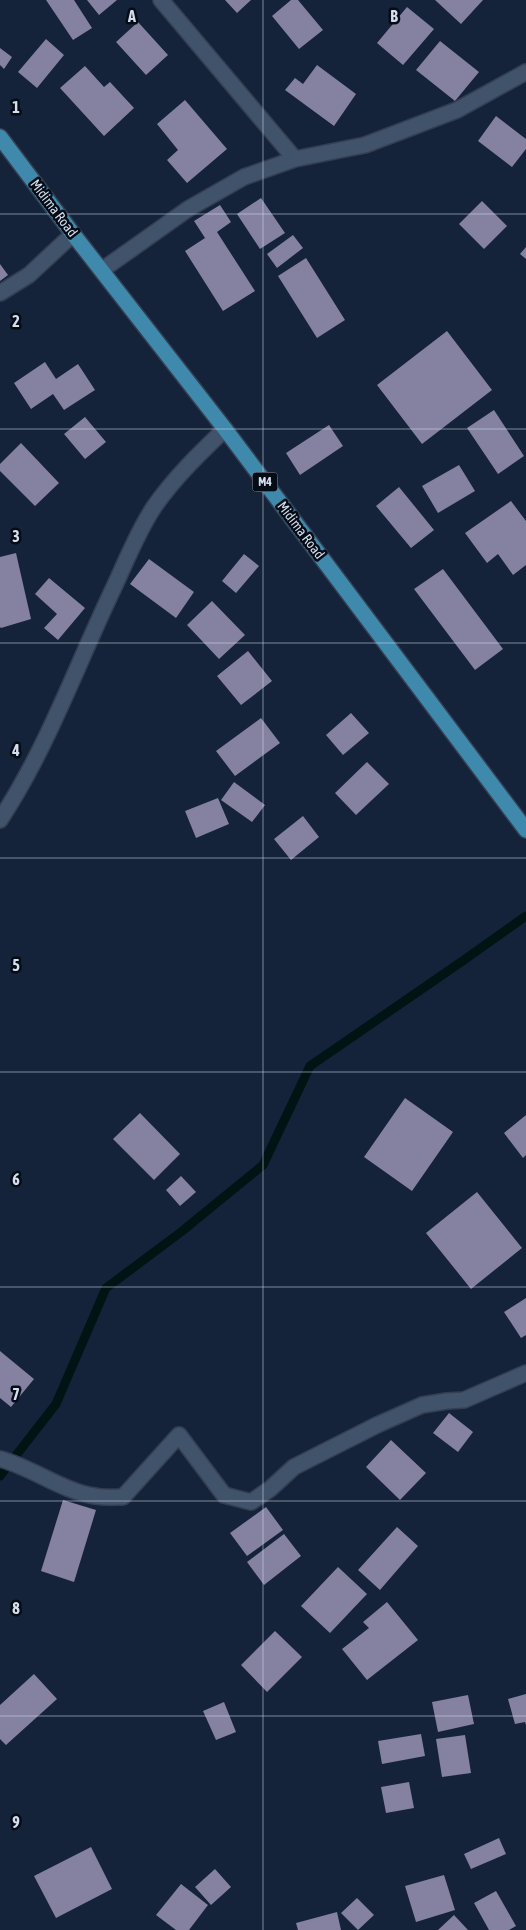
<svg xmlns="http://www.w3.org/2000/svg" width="526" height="1930" viewBox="0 0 526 1930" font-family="'Asap Condensed',sans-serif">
<rect width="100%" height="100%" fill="#142339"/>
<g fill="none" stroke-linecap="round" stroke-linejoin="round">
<!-- stream -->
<path stroke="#001414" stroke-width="9" d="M 0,1476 L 56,1404 L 106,1288 L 181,1232 L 263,1165 L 310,1066 L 464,960 L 526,916"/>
</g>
<!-- building -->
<path fill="#8481a1" d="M 46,0 L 74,0 L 92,28 L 73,40 Z
M 87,0 L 117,0 L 99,15 Z
M 225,0 L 251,0 L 237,13 Z
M 291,0 L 298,0 L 323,30 L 299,49 L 272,16 Z
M 435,0 L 483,0 L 461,24 Z
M 407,7 L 434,29 L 403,65 L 377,43 Z
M 138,22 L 168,55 L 146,75 L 116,42 Z
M 46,39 L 64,55 L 37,88 L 18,72 Z
M 440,41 L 479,72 L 455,101 L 416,70 Z
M 0,48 L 12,57 L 4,69 L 0,65 Z
M 317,65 L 356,94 L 334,126 L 285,90 L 295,78 L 303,84 Z
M 85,66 L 104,87 L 110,82 L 134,108 L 104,136 L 60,88 Z
M 185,100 L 227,149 L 187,183 L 167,160 L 178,150 L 157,124 Z
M 496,116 L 526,139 L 526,149 L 512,167 L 478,141 Z
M 261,198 L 285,233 L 260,249 L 237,214 Z
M 482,201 L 507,226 L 484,249 L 459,224 Z
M 220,205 L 231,222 L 217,232 L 255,291 L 223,311 L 185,251 L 205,238 L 194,221 Z
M 293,235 L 303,248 L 277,268 L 267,254 Z
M 526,247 L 526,259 L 520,254 Z
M 306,258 L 345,320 L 317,338 L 278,276 Z
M 0,264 L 8,275 L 0,281 Z
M 447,331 L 492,390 L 422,444 L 377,385 Z
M 45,362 L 56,379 L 78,364 L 95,390 L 64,410 L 53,394 L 31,409 L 14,383 Z
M 494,410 L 524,456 L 498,474 L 467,428 Z
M 85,417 L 106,442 L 85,459 L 64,434 Z
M 329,425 L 343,446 L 300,475 L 286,453 Z
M 21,443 L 59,483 L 35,506 L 0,471 L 0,464 Z
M 459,465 L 475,491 L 438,513 L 422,486 Z
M 399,487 L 434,530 L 411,548 L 376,506 Z
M 511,501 L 526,521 L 526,565 L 513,575 L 498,554 L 487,563 L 465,533 Z
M 16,553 L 31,619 L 1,628 L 0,627 L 0,557 Z
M 244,554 L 259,566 L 236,593 L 222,581 Z
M 149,559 L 194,592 L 176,618 L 130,584 Z
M 443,569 L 503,649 L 475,670 L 414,589 Z
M 49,578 L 85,608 L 58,640 L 44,628 L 57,614 L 35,594 Z
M 212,601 L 245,635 L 219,659 L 187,625 Z
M 248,651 L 272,681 L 241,705 L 217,676 Z
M 351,713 L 369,733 L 343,755 L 326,735 Z
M 261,718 L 280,743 L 235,776 L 216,751 Z
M 367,762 L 389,784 L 356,815 L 335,793 Z
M 234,782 L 265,805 L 252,822 L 221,800 Z
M 218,798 L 229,824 L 196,838 L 185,811 Z
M 303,816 L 319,837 L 291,860 L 274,839 Z
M 405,1098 L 453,1132 L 412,1191 L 364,1157 Z
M 140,1113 L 180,1154 L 154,1180 L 113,1139 Z
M 526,1115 L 526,1155 L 523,1158 L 504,1133 Z
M 181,1176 L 196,1192 L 180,1206 L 166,1190 Z
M 477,1192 L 522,1248 L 471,1289 L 426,1233 Z
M 526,1298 L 526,1335 L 521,1338 L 504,1312 Z
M 0,1351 L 34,1379 L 11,1407 L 0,1398 Z
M 449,1413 L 473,1432 L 458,1452 L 433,1433 Z
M 391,1440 L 426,1473 L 400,1500 L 366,1467 Z
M 63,1500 L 96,1510 L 74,1582 L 41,1571 Z
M 266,1507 L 283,1530 L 247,1556 L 230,1533 Z
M 397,1527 L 418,1546 L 380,1590 L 358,1570 Z
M 284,1534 L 301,1556 L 264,1585 L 247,1562 Z
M 338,1567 L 367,1594 L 330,1633 L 301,1606 Z
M 387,1602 L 418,1640 L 367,1680 L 342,1649 L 369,1628 L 363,1622 Z
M 275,1631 L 302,1657 L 267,1692 L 241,1665 Z
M 34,1674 L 57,1699 L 6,1745 L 0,1739 L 0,1705 Z
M 526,1694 L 526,1725 L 525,1722 L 515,1724 L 508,1699 Z
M 468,1695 L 474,1724 L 438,1732 L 432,1702 Z
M 224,1702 L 236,1732 L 216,1740 L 203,1711 Z
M 421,1734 L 425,1756 L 382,1764 L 378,1741 Z
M 465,1735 L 471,1773 L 442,1777 L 436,1739 Z
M 409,1782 L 414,1808 L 386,1813 L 381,1787 Z
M 499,1838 L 506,1854 L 471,1869 L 464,1854 Z
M 91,1847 L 112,1889 L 56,1918 L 34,1876 Z
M 215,1869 L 231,1887 L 211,1905 L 195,1887 Z
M 444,1875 L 455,1910 L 416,1922 L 405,1886 Z
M 181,1884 L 208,1905 L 189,1930 L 176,1930 L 156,1915 Z
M 496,1891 L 516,1926 L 509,1930 L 489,1930 L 474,1903 Z
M 357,1898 L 374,1915 L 358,1930 L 341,1913 Z
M 337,1912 L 341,1930 L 298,1930 L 296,1923 Z
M 454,1915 L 468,1930 L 438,1930 Z"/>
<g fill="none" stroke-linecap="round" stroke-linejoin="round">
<defs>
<path id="street" d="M 161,0 L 295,159
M 102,270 L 188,209 L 244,177 L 295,159 L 365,145 L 415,126 L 457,110 L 526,72
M 0,293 L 29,275 L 73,234
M 0,820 C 48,747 77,664 115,585 C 127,559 138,531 154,507 C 174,478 200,453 225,429
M 0,1459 C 31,1467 64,1492 95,1496 C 104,1498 114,1497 123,1497 L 179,1435 L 224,1495 L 251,1502 L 270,1489 L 294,1467 L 377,1425 L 422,1405 L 447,1401 L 464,1400 L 526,1373"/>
<path id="primary" d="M 0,137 L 73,234 L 225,429 L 526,830"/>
</defs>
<!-- street casing -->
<use href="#street" stroke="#343e51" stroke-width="18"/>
<!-- primary casing -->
<use href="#primary" stroke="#343e51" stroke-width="18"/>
<!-- street -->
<use href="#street" stroke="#41526b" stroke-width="15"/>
<!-- primary -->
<use href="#primary" stroke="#3f89ad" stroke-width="15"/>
</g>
<!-- grid -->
<path fill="none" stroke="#d4deee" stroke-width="1" stroke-opacity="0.55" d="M 263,0 L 263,1930M 0,214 L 526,214M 0,429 L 526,429M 0,643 L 526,643M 0,858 L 526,858M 0,1072 L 526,1072M 0,1287 L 526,1287M 0,1501 L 526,1501M 0,1716 L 526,1716"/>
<g text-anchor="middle" stroke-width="5" stroke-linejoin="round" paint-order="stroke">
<!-- shield labels -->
<rect fill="#060c16" stroke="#969fad" stroke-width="1" x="252.5" y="472.5" width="25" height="19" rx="4"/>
<g font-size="12" font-weight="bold" fill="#d4deee">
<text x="265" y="486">M4</text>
</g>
<!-- street labels -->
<g font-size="14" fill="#d4deee" stroke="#060c16">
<text transform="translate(54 208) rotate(53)" y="5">Midima Road</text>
<text transform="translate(301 530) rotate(53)" y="5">Midima Road</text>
</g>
</g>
<g font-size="16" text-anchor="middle" font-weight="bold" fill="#d4deee" stroke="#060c16" stroke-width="5" stroke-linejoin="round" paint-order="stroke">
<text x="132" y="22">A</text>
<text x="394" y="22">B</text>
<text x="16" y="113">1</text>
<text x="16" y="327">2</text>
<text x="16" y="542">3</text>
<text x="16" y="756">4</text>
<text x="16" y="971">5</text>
<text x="16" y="1185">6</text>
<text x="16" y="1400">7</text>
<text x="16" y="1614">8</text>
<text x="16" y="1828">9</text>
</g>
</svg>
